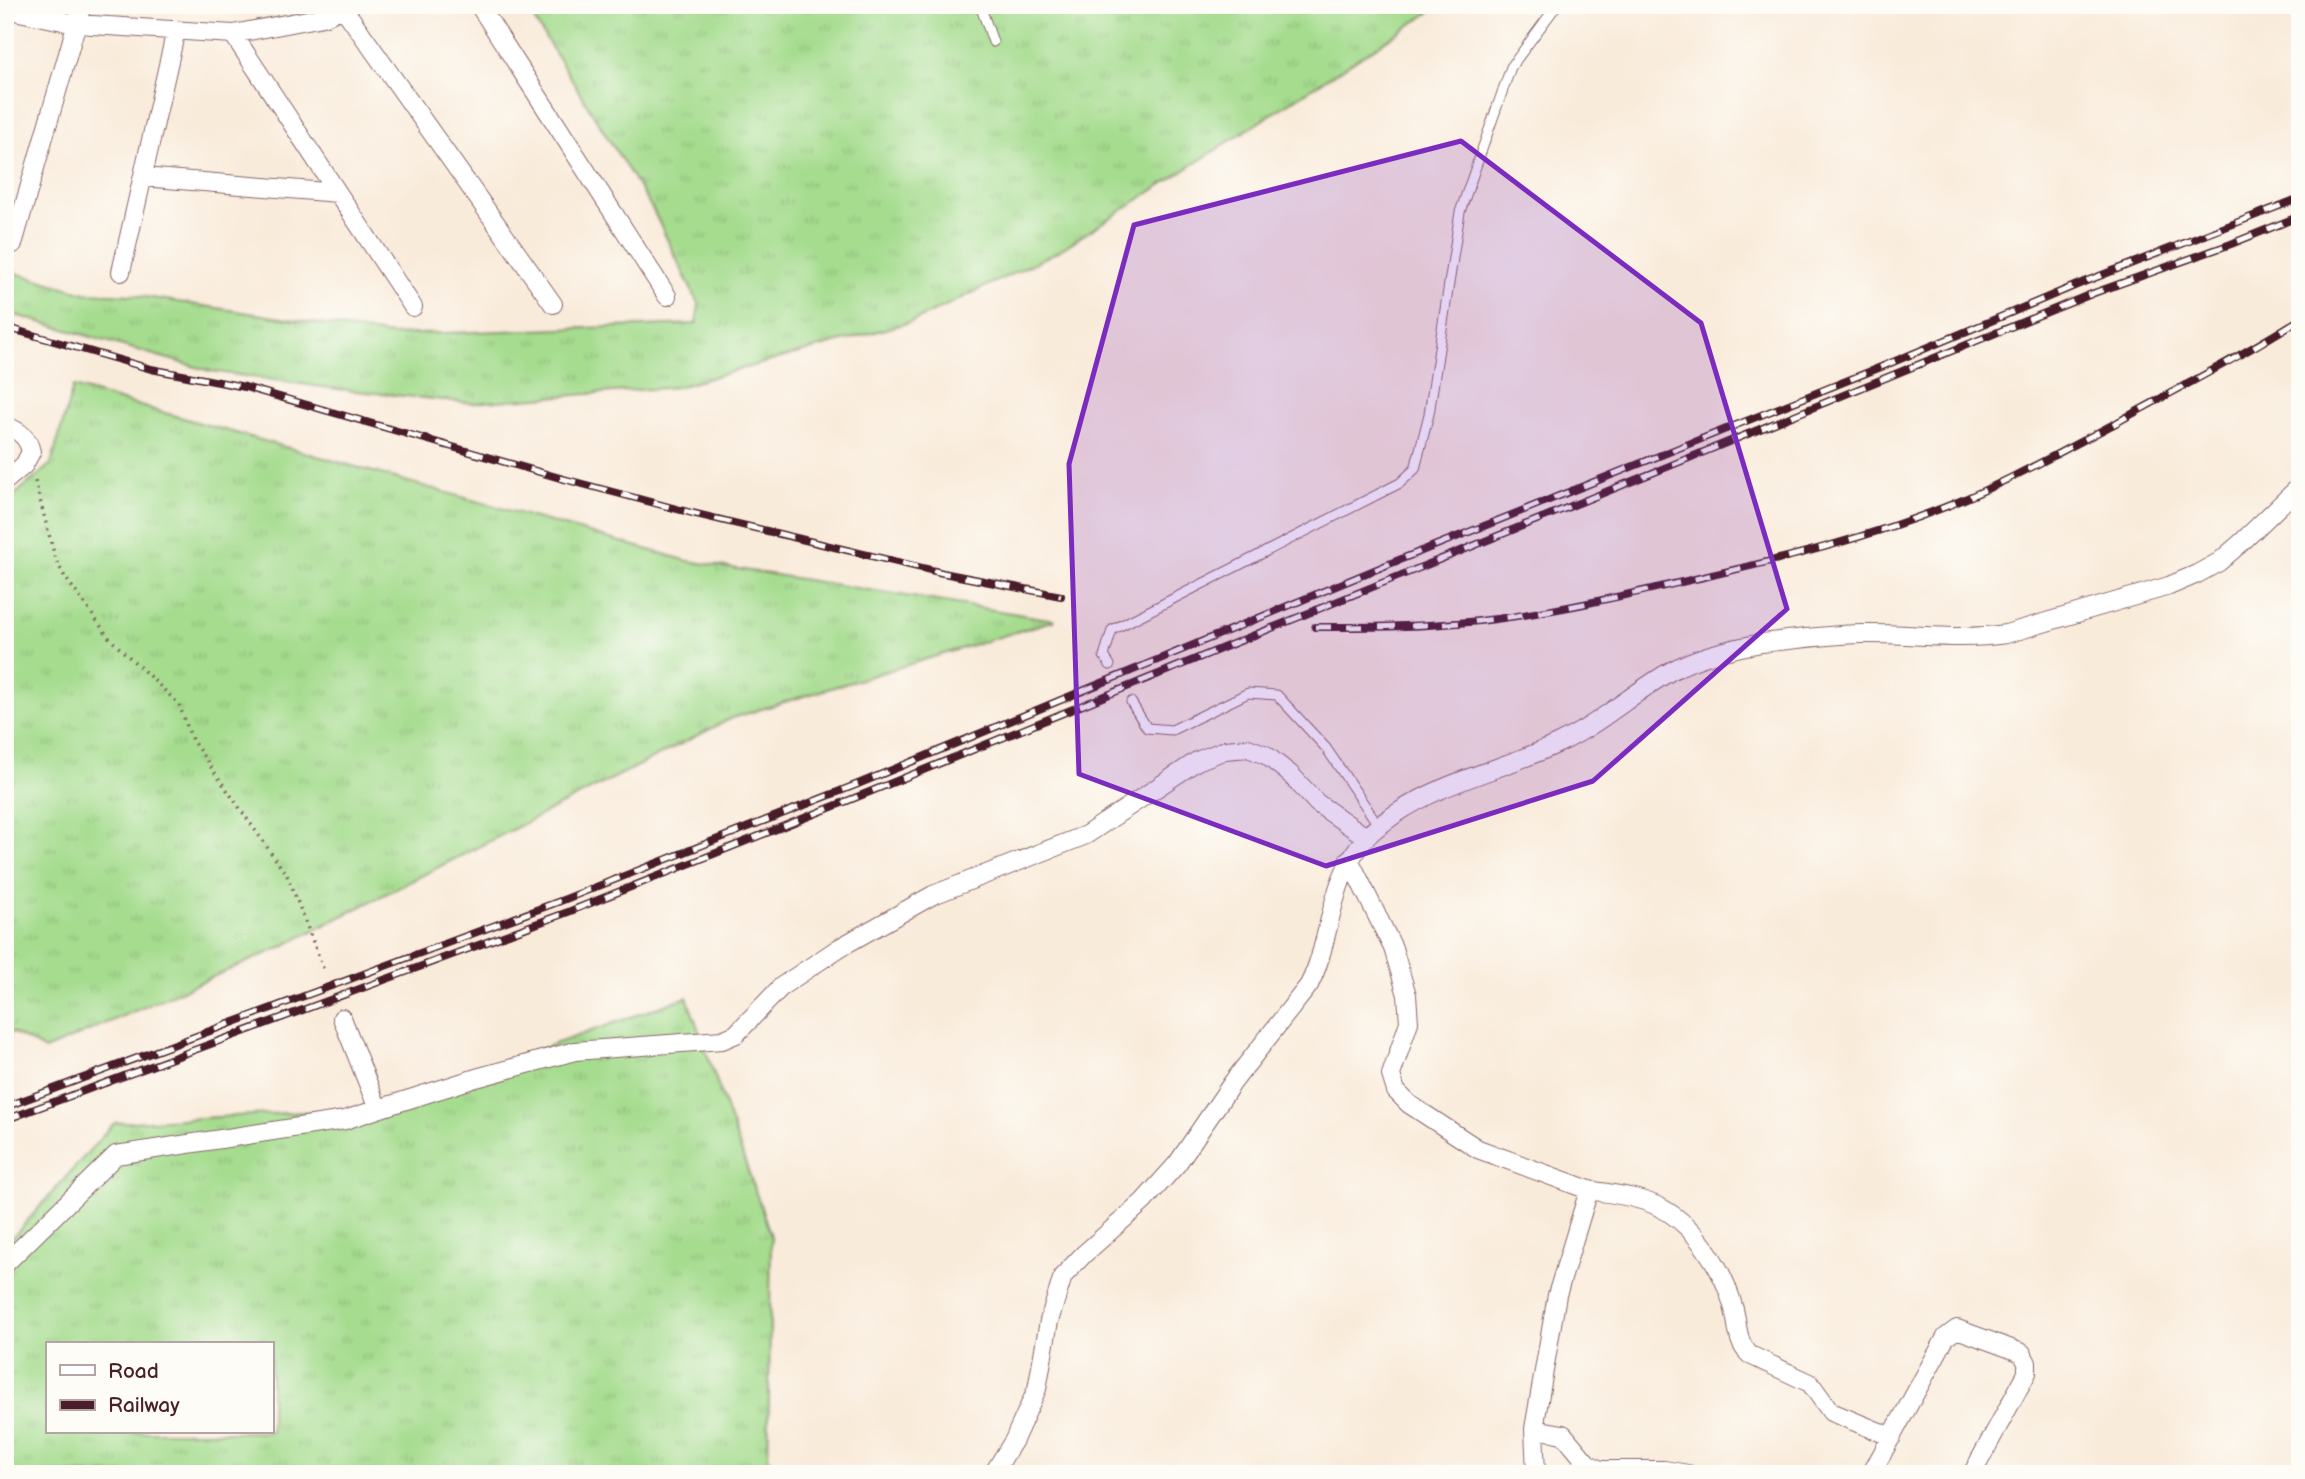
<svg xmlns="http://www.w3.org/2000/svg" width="2305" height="1479" viewBox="0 0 2305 1479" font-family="'Balsamiq Sans',sans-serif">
<defs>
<pattern id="grass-tufts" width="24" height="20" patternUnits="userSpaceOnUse" patternTransform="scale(1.75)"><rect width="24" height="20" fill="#a5dc8e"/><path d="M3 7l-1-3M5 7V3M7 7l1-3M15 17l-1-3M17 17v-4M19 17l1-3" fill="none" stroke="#90bc7b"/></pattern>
</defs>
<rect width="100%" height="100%" fill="#fdfcf7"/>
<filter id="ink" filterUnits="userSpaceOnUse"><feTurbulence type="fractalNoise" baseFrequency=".0143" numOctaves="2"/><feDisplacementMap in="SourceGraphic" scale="14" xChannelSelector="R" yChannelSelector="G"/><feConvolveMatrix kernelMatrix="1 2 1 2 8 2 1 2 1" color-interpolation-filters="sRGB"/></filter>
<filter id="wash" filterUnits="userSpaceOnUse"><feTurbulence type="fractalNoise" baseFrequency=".00686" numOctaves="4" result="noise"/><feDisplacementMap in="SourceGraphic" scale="28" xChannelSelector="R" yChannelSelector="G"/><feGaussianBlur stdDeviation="1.57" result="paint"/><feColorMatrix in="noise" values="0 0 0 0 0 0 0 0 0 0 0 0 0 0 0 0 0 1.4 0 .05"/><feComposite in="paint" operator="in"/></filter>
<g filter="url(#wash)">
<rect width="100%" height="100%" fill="#f9ebda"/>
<!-- grass -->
<path fill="url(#grass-tufts)" stroke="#787e5c" stroke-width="2" fill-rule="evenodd" d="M 525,5 L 1441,5 L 1057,252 L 914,321 L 677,387 L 472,403 L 337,389 L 210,371 L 5,312 L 5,270 L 85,293 L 133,295 L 391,335 L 696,324 L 699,305 L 653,210 Z
M 73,387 L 688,561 L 1055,620 L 732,718 L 277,949 L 45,1050 L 12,1032 L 5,1033 L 5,503 L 51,464 Z
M 687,997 L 771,1236 L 768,1474 L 5,1474 L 5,1246 L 114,1123 L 374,1108 ZM 47,1344 L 271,1344 L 271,1432 L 47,1432 Z"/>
</g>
<g filter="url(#ink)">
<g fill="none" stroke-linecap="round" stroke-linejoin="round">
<defs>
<path id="lane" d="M 980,5 L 993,42
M 1110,665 L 1104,656 L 1112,630 L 1400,483 L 1415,469 L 1429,414 L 1460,212 L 1511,67 L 1557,5
M 1131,702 L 1147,728 L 1172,730 L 1248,693 L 1277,695 L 1326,748 L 1379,826"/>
<path id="street" d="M 479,5 L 667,296
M 5,9 L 77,24 L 233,34 L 323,17 L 351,5
M 344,9 L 553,304
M 233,34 L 413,307
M 143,177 L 338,193
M 13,244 L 82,5
M 121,272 L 176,30
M 5,426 C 19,430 28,437 31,452 L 24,465 L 5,481
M 1349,859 L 1393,948 L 1407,995 L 1409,1022 L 1391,1075 L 1396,1091 L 1409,1104 L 1478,1149 L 1589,1190 L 1557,1295 L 1534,1429
M 378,1109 L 476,1078 L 575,1051 L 722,1040 L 736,1034 L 782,986 L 839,948 L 933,895 L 1086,835 L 1197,761 L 1225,750 L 1248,748 L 1266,755 L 1290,774 L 1317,803 L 1366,837
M 1589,1190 C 1611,1194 1636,1196 1657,1206 C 1694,1223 1723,1268 1733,1306 C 1739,1324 1735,1341 1750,1355 L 1810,1383 L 1831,1412 L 1892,1437
M 5,1264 L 116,1155 L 345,1120 L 378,1109 L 342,1018
M 993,1474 L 1014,1440 L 1037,1389 L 1049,1321 L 1063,1276 L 1084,1254 L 1143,1202 L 1177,1164 L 1233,1082 L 1309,985 C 1332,939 1328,886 1362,842 C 1370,831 1383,823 1394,815 C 1445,780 1505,769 1559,743 C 1600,724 1632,693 1671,671 C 1696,657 1733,648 1762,643 C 1795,639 1829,635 1862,634 C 1910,633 1958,641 2006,634 L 2169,586 L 2197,574 L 2219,562 L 2243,541 L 2300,486
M 1536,1474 L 1534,1429 L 1563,1434 L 1587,1463 L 1600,1470 L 1664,1470 L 1688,1474
M 1871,1474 L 1946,1337 L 1957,1329 L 2022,1353 L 2027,1363 L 2027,1373 L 1972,1474"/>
</defs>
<!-- lane casing -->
<use href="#lane" stroke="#876668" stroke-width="11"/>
<!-- street casing -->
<use href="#street" stroke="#876668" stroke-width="20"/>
<!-- path -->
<path stroke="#876668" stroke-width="3.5" stroke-dasharray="2 5" stroke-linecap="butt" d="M 35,481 L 56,561 L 65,577 L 110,639 L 179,704 L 192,740 L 288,877 L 325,973"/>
<!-- lane -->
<use href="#lane" stroke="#fff" stroke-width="9"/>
<!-- street -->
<use href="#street" stroke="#fff" stroke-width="18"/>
<defs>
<path id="rail" d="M 5,327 L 151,369 L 245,387 L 560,478 L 692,513 L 943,573 L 1061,596
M 1315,627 C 1370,627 1425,627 1479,621 C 1558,612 1635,593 1712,575 C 1791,557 1869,537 1945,507 C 2004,484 2060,452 2116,423 C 2177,389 2241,357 2300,319
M 5,1107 L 563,900 L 858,784 L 1389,564 L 1881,367 L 2084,282 L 2300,198
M 5,1120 L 568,912 L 862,795 L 2094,293 L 2231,244 L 2300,216"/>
</defs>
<!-- rail casing -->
<use href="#rail" stroke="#4a1f2b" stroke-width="8"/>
<!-- rail -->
<use href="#rail" stroke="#fdfcf7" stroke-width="5" stroke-dasharray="16" stroke-linecap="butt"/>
</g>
</g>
<!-- marked area -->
<path fill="#7b2cbf" fill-opacity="0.2" stroke="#7b2cbf" stroke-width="5" stroke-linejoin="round" d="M 1461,141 L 1701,323 L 1787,609 L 1593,781 L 1326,866 L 1079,774 L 1069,464 L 1134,225 Z"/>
<!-- margin -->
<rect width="2305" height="1479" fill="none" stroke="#fdfcf7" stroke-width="28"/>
<!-- legend -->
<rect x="46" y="1342" width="228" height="91" fill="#fdfcf7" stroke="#b5a4a5" stroke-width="2"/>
<rect x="60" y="1365" width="35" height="10" fill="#ffffff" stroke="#b5a4a5" stroke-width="2"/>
<text x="108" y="1378" font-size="21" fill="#4a1f2b">Road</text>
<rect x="60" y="1400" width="35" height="10" fill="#4a1f2b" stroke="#b5a4a5" stroke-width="2"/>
<text x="108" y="1412" font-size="21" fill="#4a1f2b">Railway</text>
</svg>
